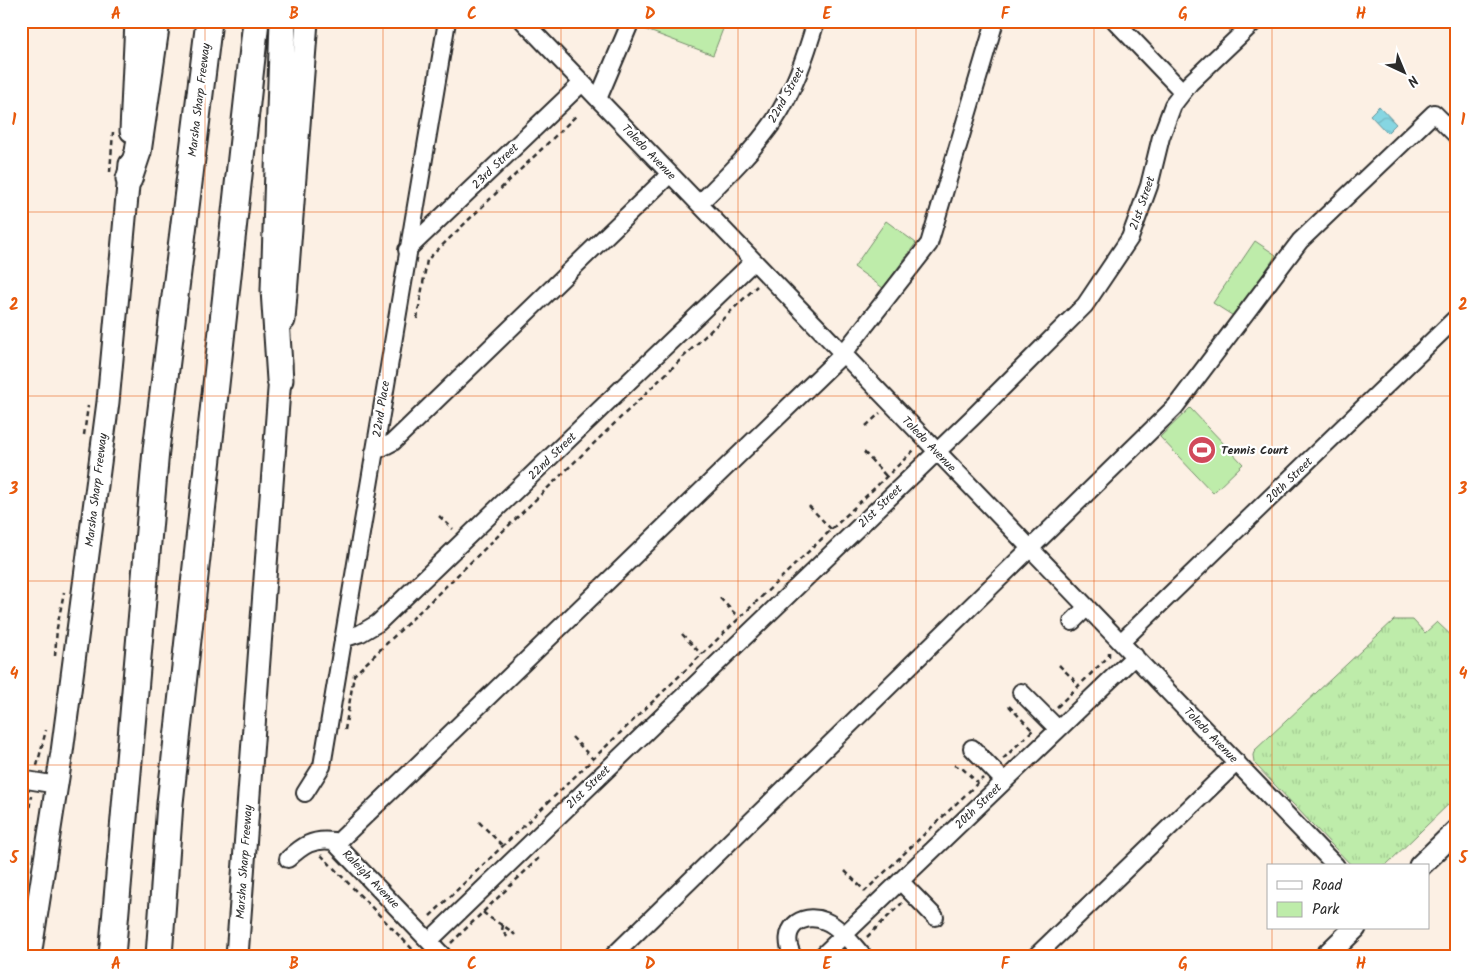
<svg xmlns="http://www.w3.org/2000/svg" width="1477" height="977" viewBox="0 0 1477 977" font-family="Kalam,sans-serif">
<defs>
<pattern id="grass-tufts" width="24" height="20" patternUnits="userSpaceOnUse" patternTransform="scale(1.25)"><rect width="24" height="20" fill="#beecaa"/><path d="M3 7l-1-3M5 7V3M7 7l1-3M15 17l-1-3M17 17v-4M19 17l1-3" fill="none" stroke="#a3cb92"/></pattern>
<pattern id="water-waves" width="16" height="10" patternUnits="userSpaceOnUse" patternTransform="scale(1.25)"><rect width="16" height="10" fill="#86d6e2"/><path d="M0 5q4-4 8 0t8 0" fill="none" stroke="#74b8c2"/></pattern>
</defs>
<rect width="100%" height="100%" fill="#fcf0e4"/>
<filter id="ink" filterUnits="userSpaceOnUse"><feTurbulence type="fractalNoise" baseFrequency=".02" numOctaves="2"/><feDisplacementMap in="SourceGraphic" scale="10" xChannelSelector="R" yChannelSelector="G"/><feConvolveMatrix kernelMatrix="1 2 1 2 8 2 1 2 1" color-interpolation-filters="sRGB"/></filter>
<g filter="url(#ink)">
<!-- grass -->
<path fill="url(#grass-tufts)" stroke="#748c6a" d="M 1394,620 L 1413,620 L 1425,633 L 1437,622 L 1456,640 L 1456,797 L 1385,866 L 1352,866 L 1254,763 L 1253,755 L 1255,750 Z"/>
<!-- park -->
<path fill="#beecaa" stroke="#748c6a" d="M 644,21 L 726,21 L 713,55 L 641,28 Z
M 886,221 L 916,243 L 883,288 L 854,267 Z
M 1255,241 L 1276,255 L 1235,317 L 1213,303 Z
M 1190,408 L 1243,464 L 1213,493 L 1160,437 Z"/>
<!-- water -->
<path fill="url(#water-waves)" stroke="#629299" d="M 1379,106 L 1396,124 L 1387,133 L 1370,115 Z"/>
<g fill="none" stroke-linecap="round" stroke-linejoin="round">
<defs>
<path id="minor" d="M 523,21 L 1336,866
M 1115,21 L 1183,92
M 598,99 L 631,21
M 699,204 C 725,178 753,151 774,121 C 794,91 806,55 816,21
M 407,250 L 582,83
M 374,452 L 393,442 L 670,174
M 1072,622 L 1087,607
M 343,639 L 361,633 L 378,623 L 754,261
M 1121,642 L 1456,318
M 1021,692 L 1058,729
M 972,748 L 1004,781
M 21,779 L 57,785
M 305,793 L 322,766 L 447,21
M 336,844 L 843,354 L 929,244 L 995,21
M 288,859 C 302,846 313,838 333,841 L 443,956
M 900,881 L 935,917
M 429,941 L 973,417 L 1085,305 L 1130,238 L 1149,186 L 1161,137 L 1173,105 L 1190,83 L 1255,21
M 613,956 L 1175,407 L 1300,241 L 1434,113 L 1456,135
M 793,956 C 779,930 800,911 825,921 C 840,927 853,945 863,956
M 822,956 L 1135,656
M 1036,956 L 1237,762"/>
<path id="major" d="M 131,131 L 136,21
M 284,320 L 307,21
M 1420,866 L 1456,831
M 30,956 L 62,752 L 108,402 L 130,164
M 237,956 L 281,363
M 1326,956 L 1355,928"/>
<path id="highway" d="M 129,179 L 138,152 L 157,21
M 280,380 L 274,290 L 283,21
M 112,956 L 156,450 L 209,21
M 159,956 L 170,803 L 256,21"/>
</defs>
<!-- minor casing -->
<use href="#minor" stroke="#2b2b2b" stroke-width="20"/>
<!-- major casing -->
<use href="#major" stroke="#2b2b2b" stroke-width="25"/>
<!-- highway casing -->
<use href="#highway" stroke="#2b2b2b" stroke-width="29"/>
<!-- path -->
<path stroke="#2b2b2b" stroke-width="2.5" stroke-dasharray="5 4" stroke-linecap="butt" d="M 110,172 L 113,132
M 417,319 L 427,260 L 578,114
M 866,426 L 880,413
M 84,435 L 88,406
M 864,452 L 887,477
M 809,506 L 831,529
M 439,516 L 453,529
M 720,598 L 739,618
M 682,634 L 701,654
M 55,656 L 57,628 L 64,592
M 1059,665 L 1079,685
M 1009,706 L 1032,730
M 1057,707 L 1109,656 L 1109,652
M 345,730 L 354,675 L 757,286
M 572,737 L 593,759
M 1003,759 L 1035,728
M 954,765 L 963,769 L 978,783
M 37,766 L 46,730
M 479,822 L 503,846
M 321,855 L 419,956
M 21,870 L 31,796
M 845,871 L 865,891
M 864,892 L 983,778
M 483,912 C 493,922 506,925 515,935
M 430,916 L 914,450 L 912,448
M 503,925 L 502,931 L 510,940
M 867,937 L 902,903
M 451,943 L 540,857"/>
<!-- minor -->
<use href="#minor" stroke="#fff" stroke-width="16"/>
<!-- major -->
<use href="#major" stroke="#fff" stroke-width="21"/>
<!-- highway -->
<use href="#highway" stroke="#fff" stroke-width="25"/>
</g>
</g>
<!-- grid -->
<path fill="none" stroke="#e8590c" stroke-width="1" stroke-opacity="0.55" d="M 205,21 L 205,956M 383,21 L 383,956M 561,21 L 561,956M 738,21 L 738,956M 916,21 L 916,956M 1094,21 L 1094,956M 1272,21 L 1272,866M 21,212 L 1456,212M 21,396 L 1456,396M 21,581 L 1456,581M 21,765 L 1456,765M 1272,928 L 1272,956"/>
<!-- icons -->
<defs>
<symbol id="stadium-disc" viewBox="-11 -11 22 22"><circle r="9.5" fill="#d1495b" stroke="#fff"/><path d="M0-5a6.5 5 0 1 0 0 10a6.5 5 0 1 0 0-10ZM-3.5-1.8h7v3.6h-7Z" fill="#fff"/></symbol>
</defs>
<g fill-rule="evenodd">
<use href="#stadium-disc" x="1186" y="434" width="32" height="32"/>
</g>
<g text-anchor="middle" stroke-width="4.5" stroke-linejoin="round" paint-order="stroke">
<!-- street labels -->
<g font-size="12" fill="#2b2b2b" stroke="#fff">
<text transform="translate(786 95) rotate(-61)" y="4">22nd Street</text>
<text transform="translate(199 100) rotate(-83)" y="4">Marsha Sharp Freeway</text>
<text transform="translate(649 152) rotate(46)" y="4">Toledo Avenue</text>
<text transform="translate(495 166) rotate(-44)" y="4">23rd Street</text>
<text transform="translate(1142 203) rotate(-71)" y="4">21st Street</text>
<text transform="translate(381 409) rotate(-81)" y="4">22nd Place</text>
<text transform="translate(929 444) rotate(46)" y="4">Toledo Avenue</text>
<text transform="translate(552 456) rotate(-44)" y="4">22nd Street</text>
<text transform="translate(1289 480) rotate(-44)" y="4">20th Street</text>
<text transform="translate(96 490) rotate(-83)" y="4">Marsha Sharp Freeway</text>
<text transform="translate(880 506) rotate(-44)" y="4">21st Street</text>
<text transform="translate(1211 735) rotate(46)" y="4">Toledo Avenue</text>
<text transform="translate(588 787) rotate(-44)" y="4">21st Street</text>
<text transform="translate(978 806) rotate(-44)" y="4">20th Street</text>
<text transform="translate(244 862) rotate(-86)" y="4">Marsha Sharp Freeway</text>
<text transform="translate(371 879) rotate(46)" y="4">Raleigh Avenue</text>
</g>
<!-- poi labels -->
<g font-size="12" font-weight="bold" fill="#2b2b2b" stroke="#fff" text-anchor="start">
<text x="1221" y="454">Tennis Court</text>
</g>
</g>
<!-- margin -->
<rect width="1477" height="977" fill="none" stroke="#fff" stroke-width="55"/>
<!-- legend -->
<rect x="1267" y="864" width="162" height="65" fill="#ffffff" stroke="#aaaaaa"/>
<rect x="1277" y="881" width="25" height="8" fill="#ffffff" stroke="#aaaaaa"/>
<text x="1312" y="890" font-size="15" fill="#2b2b2b">Road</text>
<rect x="1277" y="902" width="25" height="15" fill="#beecaa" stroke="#aaaaaa"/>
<text x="1312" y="914" font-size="15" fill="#2b2b2b">Park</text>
<!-- north arrow -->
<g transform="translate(1404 72) rotate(136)" stroke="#ffffff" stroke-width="4" paint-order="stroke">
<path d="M0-4L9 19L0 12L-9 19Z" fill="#2b2b2b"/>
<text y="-8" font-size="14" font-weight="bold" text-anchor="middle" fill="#2b2b2b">N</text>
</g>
<rect x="28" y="28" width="1422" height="922" fill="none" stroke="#e8590c" stroke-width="2"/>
<g font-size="16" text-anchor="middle" font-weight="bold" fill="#e8590c">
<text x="116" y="19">A</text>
<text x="294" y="19">B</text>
<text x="472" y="19">C</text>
<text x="650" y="19">D</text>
<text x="827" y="19">E</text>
<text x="1005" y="19">F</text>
<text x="1183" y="19">G</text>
<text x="1361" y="19">H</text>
<text x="14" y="125">1</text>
<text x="1463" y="125">1</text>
<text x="14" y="310">2</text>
<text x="1463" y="310">2</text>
<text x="14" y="494">3</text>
<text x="1463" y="494">3</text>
<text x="14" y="679">4</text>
<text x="1463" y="679">4</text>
<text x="14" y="863">5</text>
<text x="1463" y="863">5</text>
<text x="116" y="969">A</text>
<text x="294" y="969">B</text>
<text x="472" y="969">C</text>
<text x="650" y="969">D</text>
<text x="827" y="969">E</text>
<text x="1005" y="969">F</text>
<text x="1183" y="969">G</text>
<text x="1361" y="969">H</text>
</g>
</svg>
